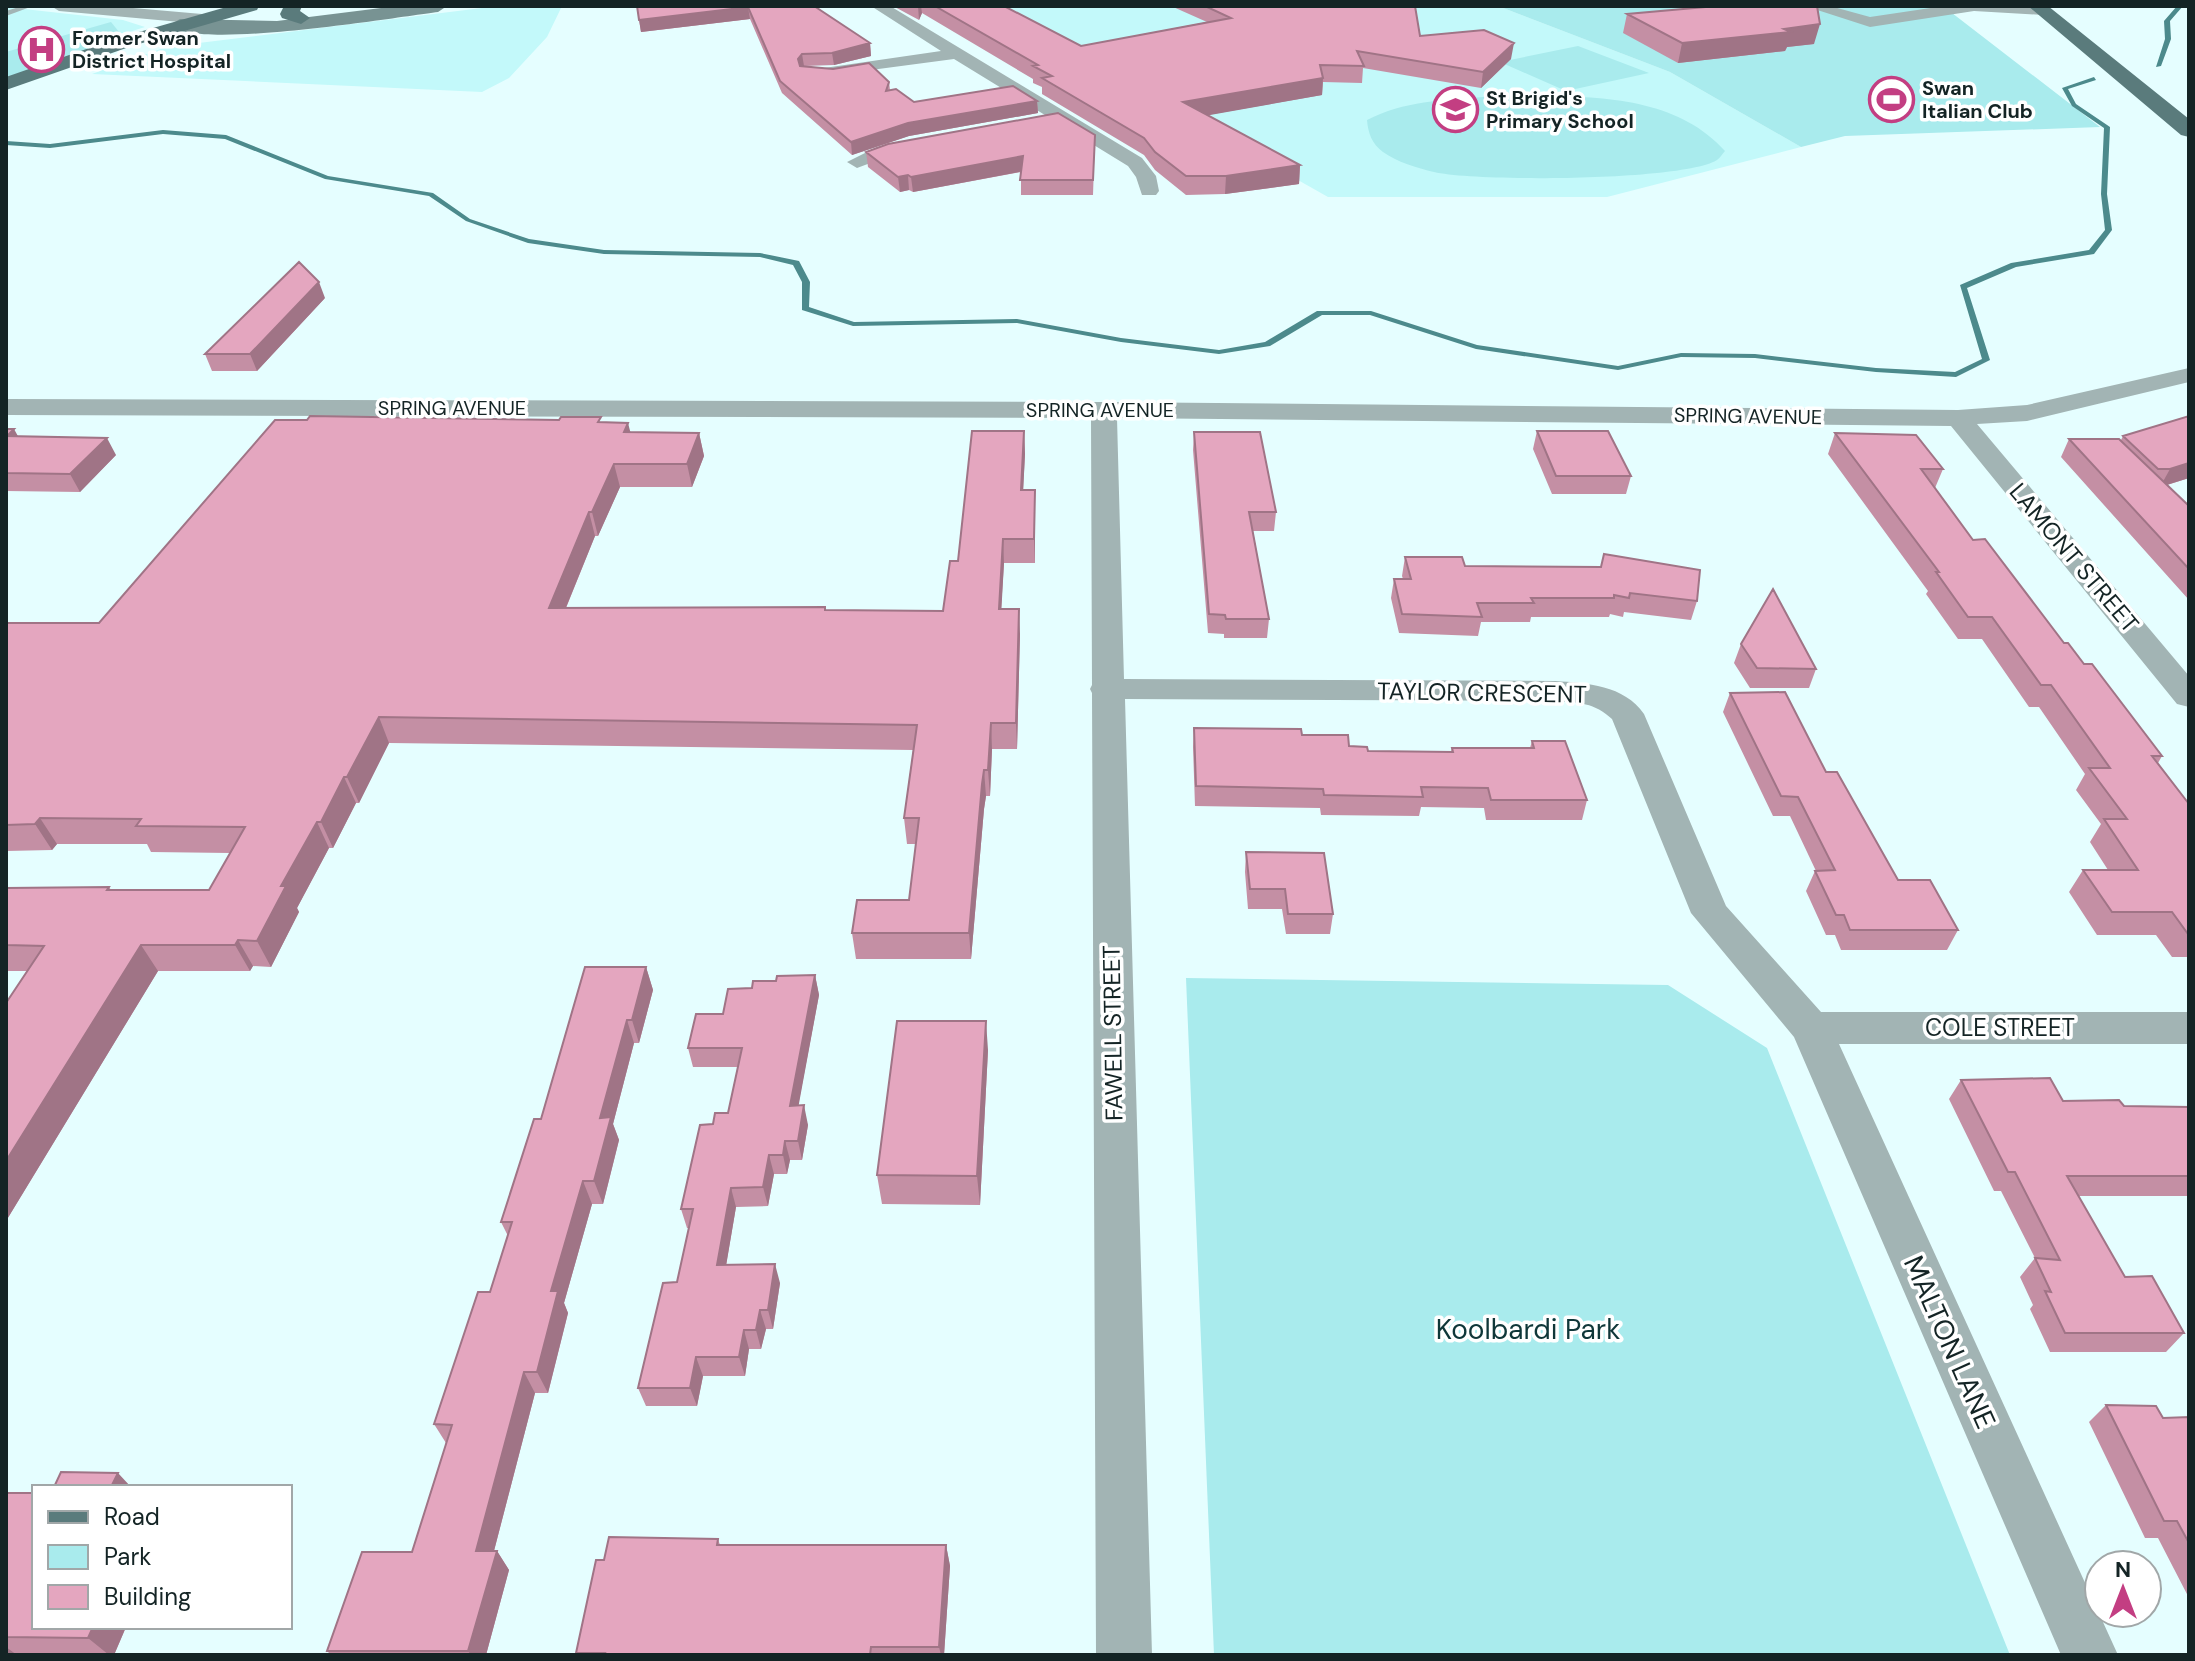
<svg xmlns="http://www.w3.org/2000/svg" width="2195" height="1661" viewBox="0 0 2195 1661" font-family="'DM Sans',sans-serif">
<rect width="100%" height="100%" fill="#e5feff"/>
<!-- built -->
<path fill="#c3f9fa" d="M 498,6 L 562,6 L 547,37 L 509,78 L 482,92 L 92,74 L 166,47 Z
M 990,6 L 1498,6 L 1670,72 L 1801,147 L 1607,197 L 1328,197 Z
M 6,7 L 123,20 L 145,27 L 6,71 Z"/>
<!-- green -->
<path fill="#a9ebed" d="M 1498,6 L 1934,6 L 1952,13 L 2100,127 L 1845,136 L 1801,147 L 1670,72 Z
M 111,22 L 124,38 L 6,79 L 6,52 Z
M 1578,46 L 1649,73 L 1566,91 L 1500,62 Z
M 1484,97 C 1563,97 1667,86 1725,151 C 1722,154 1720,158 1717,160 C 1684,181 1476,182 1434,172 C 1417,168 1397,162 1383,152 C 1372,144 1368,133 1367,120 C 1404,101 1443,100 1484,97 Z
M 1186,978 L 1668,985 L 1767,1048 L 2010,1655 L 1214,1655 Z"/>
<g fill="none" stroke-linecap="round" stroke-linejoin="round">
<!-- stream -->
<path fill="#4c8a8c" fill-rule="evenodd" d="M 2177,6 L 2183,6 L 2170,21 L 2171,39 L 2161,66 L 2156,67 L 2165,39 L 2164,21 Z
M 2094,77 L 2096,80 L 2068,89 L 2076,104 L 2110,127 L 2107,194 L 2112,230 L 2094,254 L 2016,267 L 1967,288 L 1990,360 L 1956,377 L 1876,372 L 1755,358 L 1681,357 L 1618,370 L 1476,349 L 1370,315 L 1322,315 L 1270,346 L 1219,354 L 1121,342 L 1017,323 L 853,326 L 802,310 L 802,282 L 793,265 L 760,257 L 604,254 L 528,243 L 466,221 L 429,196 L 325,179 L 225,139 L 163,134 L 50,148 L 6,145 L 6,141 L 50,144 L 163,130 L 226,135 L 328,176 L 433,193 L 470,219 L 529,239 L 604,250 L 760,253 L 799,261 L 810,282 L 809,307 L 854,322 L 1017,319 L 1121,338 L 1219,350 L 1265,342 L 1317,311 L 1371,311 L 1477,345 L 1618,366 L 1681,353 L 1755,354 L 1876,368 L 1955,372 L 1982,359 L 1960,285 L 2011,263 L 2089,250 L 2105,230 L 2101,194 L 2104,128 L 2072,106 L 2062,88 Z"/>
<!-- service -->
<path fill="#a2b4b4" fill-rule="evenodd" d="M 22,6 L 33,6 L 6,16 L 6,11 Z"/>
<!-- minor -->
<path fill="#a2b4b4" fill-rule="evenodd" d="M 51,6 L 110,6 L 202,14 L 210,19 L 202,24 L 59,11 Z
M 871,6 L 890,6 L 1142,158 L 1156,176 L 1159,191 L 1156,195 L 1142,195 L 1136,177 L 1128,166 L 954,59 L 818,77 L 816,73 L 818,69 L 824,68 L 941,51 Z
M 1805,6 L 1830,6 L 1870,17 L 1944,6 L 2045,6 L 2051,10 L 2043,15 L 1974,11 L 1870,27 Z
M 913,140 L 920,142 L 922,146 L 920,150 L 889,156 L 857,168 L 847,162 L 877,147 Z
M 2189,368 L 2189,382 L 2027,421 L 1977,424 L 2189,676 L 2189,707 L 2177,704 L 1951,426 L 1117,418 L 1124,679 L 1555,681 C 1587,683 1624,685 1644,714 L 1726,906 L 1821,1012 L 2189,1012 L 2189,1044 L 1839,1044 L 2118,1655 L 2061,1655 L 1794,1037 L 1691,913 L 1612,719 C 1595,703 1578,702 1555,701 L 1125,699 L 1152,1655 L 1096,1655 L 1092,693 L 1090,689 L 1092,685 L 1091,418 L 6,415 L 6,399 L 1104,402 L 1958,410 L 2027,405 Z"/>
<!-- secondary -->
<path fill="#789393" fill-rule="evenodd" d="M 397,6 L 447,6 L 438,12 C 397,17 194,51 170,25 L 180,19 L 277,21 Z"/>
<!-- primary -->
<path fill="#5a7b7c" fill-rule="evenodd" d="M 230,6 L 259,6 L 257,10 L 132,46 L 6,90 L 6,77 L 118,38 Z
M 284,6 L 302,6 L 300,11 L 310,18 L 301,24 L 282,18 L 280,14 Z
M 2028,6 L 2048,6 L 2189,119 L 2189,137 L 2181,135 Z"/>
</g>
<!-- wall -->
<path fill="#c48fa4" d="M 637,6 L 814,6 L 870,43 L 871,56 L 834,65 L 804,66 L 889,82 L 890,90 L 914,102 L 1037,101 L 1038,113 L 909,136 L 852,155 L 782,93 L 750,19 L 641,32 Z
M 893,6 L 1004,6 L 1081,46 L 1207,22 L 1171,6 L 1415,6 L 1420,36 L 1511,59 L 1481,88 L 1363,68 L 1362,83 L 1323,82 L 1322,95 L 1207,115 L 1300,165 L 1299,184 L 1225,194 L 1186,195 L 1155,170 L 1144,155 L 1042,94 L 1042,87 L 1033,83 L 1033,79 L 922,13 L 919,20 Z
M 1627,14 L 1814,44 L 1787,47 L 1785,51 L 1678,63 L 1623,33 Z
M 1095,135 L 1093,195 L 1021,195 L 1021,172 L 913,192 L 909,190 L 900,192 L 868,167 L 866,152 Z
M 325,298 L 257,371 L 212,371 L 205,354 Z
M 602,423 L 631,432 L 699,433 L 704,456 L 692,487 L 620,487 L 598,536 L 595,536 L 566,608 L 825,607 L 826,610 L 943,611 L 958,561 L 1024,431 L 1025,454 L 1023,490 L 1035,490 L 1035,563 L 1004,563 L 1001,609 L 1020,634 L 1017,749 L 992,749 L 990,796 L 986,796 L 984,809 L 971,959 L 856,959 L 852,933 L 909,900 L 916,844 L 907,844 L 904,818 L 913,750 L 389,743 L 359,803 L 356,803 L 333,848 L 329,848 L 297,908 L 299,912 L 271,967 L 253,966 L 250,971 L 158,971 L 6,1221 L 6,1003 L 27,971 L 6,971 L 6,888 L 109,887 L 111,890 L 209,890 L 230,853 L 151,852 L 147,844 L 57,844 L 52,850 L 6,851 L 6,623 L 99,623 Z
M 6,429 L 18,436 L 116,455 L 80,492 L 6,491 Z
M 1537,431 L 1631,476 L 1626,494 L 1552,494 L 1533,449 Z
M 1194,432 L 1276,512 L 1274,531 L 1253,531 L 1269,619 L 1267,638 L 1224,638 L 1224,634 L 1208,633 L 1193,450 Z
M 1835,433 L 1943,469 L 1935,488 L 1973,540 L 2064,643 L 2084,664 L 2162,756 L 2158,763 L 2189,804 L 2189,957 L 2172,957 L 2156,935 L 2097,935 L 2069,892 L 2083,870 L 2108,870 L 2090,842 L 2101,824 L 2076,790 L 2085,774 L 2039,707 L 2029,707 L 1982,639 L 1958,639 L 1926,594 L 1928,591 L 1828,454 Z
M 2123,436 L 2189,478 L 2167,485 L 2189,506 L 2189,600 L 2061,457 L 2069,439 L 2121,440 Z
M 1405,557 L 1465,566 L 1697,601 L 1691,620 L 1624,612 L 1623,617 L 1610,614 L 1609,617 L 1531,617 L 1530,622 L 1481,622 L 1478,636 L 1399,633 L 1391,598 L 1394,579 L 1403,579 L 1402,576 Z
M 1741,644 L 1816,669 L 1809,688 L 1750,688 L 1734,663 Z
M 1730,693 L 1826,772 L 1898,880 L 1958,930 L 1947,950 L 1841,950 L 1835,935 L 1826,935 L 1806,891 L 1815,871 L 1816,871 L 1790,816 L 1773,816 L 1723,712 Z
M 1194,728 L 1302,735 L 1368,751 L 1451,752 L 1452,748 L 1530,748 L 1532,741 L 1587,800 L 1582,820 L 1486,820 L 1484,808 L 1421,807 L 1419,816 L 1321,815 L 1320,808 L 1195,806 L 1193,747 Z
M 1246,852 L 1333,914 L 1330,934 L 1286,934 L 1282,909 L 1248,909 L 1245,872 Z
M 646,967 L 653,990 L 639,1043 L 634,1043 L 613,1124 L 619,1140 L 603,1204 L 592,1204 L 564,1303 L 568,1313 L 548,1393 L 535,1393 L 494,1551 L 497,1551 L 509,1570 L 486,1655 L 331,1655 L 327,1651 L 412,1552 L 446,1443 L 434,1424 L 490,1292 L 508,1236 L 501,1222 L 541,1119 Z
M 815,975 L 819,995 L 798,1106 L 808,1125 L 802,1160 L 790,1160 L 787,1174 L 774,1174 L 768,1206 L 736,1207 L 726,1265 L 780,1283 L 773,1329 L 766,1329 L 761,1349 L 749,1349 L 745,1376 L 703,1376 L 697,1406 L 646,1406 L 638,1388 L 677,1282 L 689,1228 L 687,1228 L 681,1209 L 713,1124 L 728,1113 L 738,1067 L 693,1067 L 688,1048 L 752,988 L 776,981 Z
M 988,1050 L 980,1205 L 882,1204 L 877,1175 Z
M 1961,1080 L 2063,1101 L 2124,1106 L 2189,1107 L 2189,1196 L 2078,1196 L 2125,1277 L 2184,1333 L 2166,1352 L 2050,1352 L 2030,1309 L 2033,1305 L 2020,1277 L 2035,1258 L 2001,1191 L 1994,1191 L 1949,1099 Z
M 2106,1405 L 2163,1418 L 2189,1417 L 2189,1598 L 2158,1538 L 2145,1538 L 2089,1422 Z
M 6,1493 L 126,1627 L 114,1655 L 6,1655 Z
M 718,1539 L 720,1545 L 946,1545 L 950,1566 L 944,1655 L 577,1655 L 576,1653 Z"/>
<!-- shaded-wall -->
<path fill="#a07486" d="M 918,6 L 921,6 L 922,13 L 919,20 Z
M 748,7 L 750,19 L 641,32 L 639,20 Z
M 1820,24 L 1814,44 L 1787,47 L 1785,51 L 1678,63 L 1682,43 Z
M 870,43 L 871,56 L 834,65 L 832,53 Z
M 1514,43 L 1511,59 L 1481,88 L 1483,72 Z
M 802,54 L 804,66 L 799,72 L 798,59 Z
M 1323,78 L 1322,95 L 1182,120 L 1183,102 Z
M 1037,101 L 1038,113 L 909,136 L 852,155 L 851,142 L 908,123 Z
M 1023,156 L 1024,171 L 913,192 L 911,177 Z
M 1300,165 L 1299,184 L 1225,194 L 1226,176 Z
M 908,175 L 909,190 L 900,192 L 898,177 Z
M 319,282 L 325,298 L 257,371 L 250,354 Z
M 628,423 L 634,446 L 624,432 Z
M 14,429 L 24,447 L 7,436 Z
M 1024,431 L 1025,454 L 1022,514 L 1021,490 Z
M 699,433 L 704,456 L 692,487 L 687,464 Z
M 107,438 L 116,455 L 80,492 L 70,474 Z
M 2189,463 L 2189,478 L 2160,487 L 2170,469 Z
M 614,464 L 620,487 L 598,536 L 592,512 Z
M 1035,490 L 1035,563 L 1034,539 Z
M 589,512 L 595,536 L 556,632 L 549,608 Z
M 1003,539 L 1004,563 L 1000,634 L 999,609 Z
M 1019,609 L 1020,634 L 1017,749 L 1016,723 Z
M 379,717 L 389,743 L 359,803 L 347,777 Z
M 991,723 L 992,749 L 990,796 L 988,770 Z
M 984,770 L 986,796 L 984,809 L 971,959 L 969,933 L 982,784 Z
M 344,777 L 356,803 L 333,848 L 321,822 Z
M 40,818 L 57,844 L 52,850 L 35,824 Z
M 317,822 L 329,848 L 297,908 L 299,912 L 271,967 L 257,941 L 281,886 Z
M 238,940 L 253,966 L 250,971 L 235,945 Z
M 141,945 L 158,971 L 6,1221 L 6,1161 Z
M 646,967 L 653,990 L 639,1043 L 632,1020 Z
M 815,975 L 819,995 L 795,1125 L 790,1106 Z
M 627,1020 L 634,1043 L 613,1124 L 619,1140 L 603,1204 L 594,1181 L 600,1118 Z
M 986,1021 L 988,1050 L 980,1205 L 977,1176 Z
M 804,1105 L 808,1125 L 802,1160 L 798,1141 Z
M 785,1141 L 790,1160 L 787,1174 L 783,1155 Z
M 769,1155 L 774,1174 L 768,1206 L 763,1187 Z
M 583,1181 L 592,1204 L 564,1303 L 568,1313 L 548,1393 L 537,1372 L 551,1291 Z
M 731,1188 L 736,1207 L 723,1284 L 717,1265 Z
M 775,1264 L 780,1283 L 773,1329 L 768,1310 Z
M 760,1310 L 766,1329 L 761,1349 L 756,1330 Z
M 744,1330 L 749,1349 L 745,1376 L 739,1357 Z
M 696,1357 L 703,1376 L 697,1406 L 690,1388 Z
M 524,1372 L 535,1393 L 489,1570 L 476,1551 Z
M 118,1473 L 131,1487 L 111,1487 Z
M 946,1545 L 950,1566 L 944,1655 L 941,1655 L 939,1647 Z
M 497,1551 L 509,1570 L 486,1655 L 471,1655 L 468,1651 Z
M 93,1627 L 126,1627 L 114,1655 L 109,1655 L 88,1638 Z
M 6,1647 L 17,1655 L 6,1655 Z"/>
<!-- building -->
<path fill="#e4a6bf" stroke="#a07486" stroke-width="2" d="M 637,6 L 814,6 L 870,43 L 832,53 L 802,54 L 798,59 L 800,66 L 833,69 L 869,63 L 889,82 L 886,91 L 896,89 L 914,102 L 1013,86 L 1037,101 L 908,123 L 851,142 L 780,81 L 748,7 L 639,20 Z
M 935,6 L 1004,6 L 1081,46 L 1231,18 L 1205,6 L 1415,6 L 1420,36 L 1484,30 L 1514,43 L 1483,72 L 1357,51 L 1364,66 L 1320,65 L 1323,78 L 1183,102 L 1300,165 L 1226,176 L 1186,176 L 1155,152 L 1144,138 L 1042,78 L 1052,76 L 1033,66 L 1038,65 Z
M 1717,6 L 1817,6 L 1820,24 L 1784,29 L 1791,32 L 1682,43 L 1627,14 Z
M 1058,113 L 1095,135 L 1093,180 L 1020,180 L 1023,156 L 911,177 L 908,175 L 898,177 L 866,152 L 888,144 Z
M 299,262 L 319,282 L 250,354 L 205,354 Z
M 310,416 L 559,420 L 561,417 L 601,417 L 598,422 L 628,423 L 624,432 L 699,433 L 687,464 L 614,464 L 592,512 L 589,512 L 549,608 L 825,607 L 825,610 L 943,611 L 950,561 L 958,561 L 972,431 L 1024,431 L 1021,490 L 1035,490 L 1034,539 L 1003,539 L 999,609 L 1019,609 L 1016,723 L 991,723 L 988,770 L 984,770 L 982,784 L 969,933 L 852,933 L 857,900 L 909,900 L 919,818 L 904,818 L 917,725 L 379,717 L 347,777 L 344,777 L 321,822 L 317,822 L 281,886 L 286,886 L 257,941 L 238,940 L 235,945 L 141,945 L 6,1161 L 6,1003 L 44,946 L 6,945 L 6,888 L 109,887 L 107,890 L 209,890 L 245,827 L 136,826 L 141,819 L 40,818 L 35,824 L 6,825 L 6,623 L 99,623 L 275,420 L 307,420 Z
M 2189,416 L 2189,463 L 2170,469 L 2158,469 L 2123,436 Z
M 6,429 L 14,429 L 7,436 L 107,438 L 70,474 L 6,473 Z
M 1537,431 L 1608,431 L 1631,476 L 1556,476 Z
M 1194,432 L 1260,432 L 1276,512 L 1249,512 L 1269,619 L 1226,619 L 1225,615 L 1209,614 Z
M 1835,433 L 1916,435 L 1943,469 L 1921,469 L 1973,540 L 1985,539 L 2064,643 L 2068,643 L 2084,664 L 2092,664 L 2162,756 L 2152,756 L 2189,804 L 2189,934 L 2188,934 L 2172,912 L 2112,912 L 2083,870 L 2138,870 L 2104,819 L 2127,819 L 2089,768 L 2110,768 L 2051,685 L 2041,685 L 1992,617 L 1968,617 L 1936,572 L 1939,572 Z
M 2069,439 L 2119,439 L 2189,506 L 2189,569 Z
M 1604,554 L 1700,570 L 1697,601 L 1630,593 L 1629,598 L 1614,595 L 1614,598 L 1531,598 L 1534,603 L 1477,603 L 1482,617 L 1402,614 L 1394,579 L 1411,579 L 1405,557 L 1462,557 L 1465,566 L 1601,567 Z
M 1773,589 L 1816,669 L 1757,668 L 1741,644 Z
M 1785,692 L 1826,772 L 1837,772 L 1898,880 L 1930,880 L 1958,930 L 1850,930 L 1844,915 L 1836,915 L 1815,871 L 1835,870 L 1798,797 L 1781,796 L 1730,693 Z
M 1194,728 L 1301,729 L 1302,735 L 1348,735 L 1349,746 L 1367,747 L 1368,751 L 1453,752 L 1452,748 L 1534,748 L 1532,741 L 1565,741 L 1587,800 L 1491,800 L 1488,788 L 1421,787 L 1423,797 L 1324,795 L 1323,789 L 1196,786 Z
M 1246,852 L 1324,853 L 1333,914 L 1288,914 L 1285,889 L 1250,889 Z
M 585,967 L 646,967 L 632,1020 L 627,1020 L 600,1118 L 611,1117 L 594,1181 L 583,1181 L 551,1291 L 558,1291 L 537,1372 L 524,1372 L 476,1551 L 497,1551 L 468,1651 L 327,1651 L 362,1552 L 412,1552 L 452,1425 L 434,1424 L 478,1292 L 490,1292 L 512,1222 L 501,1222 L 534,1119 L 541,1119 Z
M 815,975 L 790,1106 L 804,1105 L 798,1141 L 785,1141 L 783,1155 L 769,1155 L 763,1187 L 731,1188 L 717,1265 L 775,1264 L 768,1310 L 760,1310 L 756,1330 L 744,1330 L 739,1357 L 696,1357 L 690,1388 L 638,1388 L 663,1283 L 677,1282 L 693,1209 L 681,1209 L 700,1125 L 713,1124 L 715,1113 L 728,1113 L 742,1048 L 688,1048 L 696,1014 L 723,1014 L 728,989 L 752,988 L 753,981 L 776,981 L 777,976 Z
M 897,1021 L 986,1021 L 977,1176 L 877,1175 Z
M 2050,1078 L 2063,1101 L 2119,1100 L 2124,1106 L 2189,1107 L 2189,1176 L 2067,1176 L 2125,1277 L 2152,1276 L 2184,1333 L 2065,1333 L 2045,1291 L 2051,1292 L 2035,1258 L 2060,1260 L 2015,1172 L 2008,1172 L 1961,1080 Z
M 2106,1405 L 2156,1406 L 2163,1418 L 2189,1417 L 2189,1543 L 2177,1521 L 2164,1521 Z
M 61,1472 L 118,1473 L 111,1487 L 54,1487 Z
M 6,1493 L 34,1493 L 34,1627 L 93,1627 L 88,1638 L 6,1637 Z
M 609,1537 L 718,1539 L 717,1545 L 946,1545 L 939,1647 L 871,1647 L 870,1655 L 604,1655 L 605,1653 L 576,1653 L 596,1560 L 604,1560 Z"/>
<!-- icons -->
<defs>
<symbol id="hospital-ring" viewBox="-11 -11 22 22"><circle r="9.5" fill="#fff" stroke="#c33e82" stroke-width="1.5"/><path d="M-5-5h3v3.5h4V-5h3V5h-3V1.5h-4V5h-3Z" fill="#c33e82"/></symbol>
<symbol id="stadium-ring" viewBox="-11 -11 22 22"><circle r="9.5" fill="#fff" stroke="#c33e82" stroke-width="1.5"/><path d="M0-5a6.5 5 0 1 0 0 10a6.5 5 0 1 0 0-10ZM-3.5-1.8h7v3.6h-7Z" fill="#c33e82"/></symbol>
<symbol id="school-ring" viewBox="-11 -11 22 22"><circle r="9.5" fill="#fff" stroke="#c33e82" stroke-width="1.5"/><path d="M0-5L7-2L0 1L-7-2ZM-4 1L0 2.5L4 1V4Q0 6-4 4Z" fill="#c33e82"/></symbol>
</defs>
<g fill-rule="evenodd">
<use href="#hospital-ring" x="16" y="24" width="51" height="51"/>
<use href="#stadium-ring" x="1866" y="74" width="51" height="51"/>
<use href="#school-ring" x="1430" y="84" width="51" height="51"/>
</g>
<g text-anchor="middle" stroke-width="7" stroke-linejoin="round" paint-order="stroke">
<!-- far-poi labels -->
<g font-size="20" font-weight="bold" fill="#142425" stroke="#fff" text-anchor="start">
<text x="72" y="45">Former Swan<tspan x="72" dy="23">District Hospital</tspan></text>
<text x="1922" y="95">Swan<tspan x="1922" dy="23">Italian Club</tspan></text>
<text x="1486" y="105">St Brigid's<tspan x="1486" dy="23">Primary School</tspan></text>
</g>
<!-- far-street labels -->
<g font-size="20" fill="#142425" stroke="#fff">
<text x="452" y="415">SPRING AVENUE</text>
<text x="1100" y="417">SPRING AVENUE</text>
<text transform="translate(1748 416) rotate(1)" y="7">SPRING AVENUE</text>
</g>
<!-- street labels -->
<g font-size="24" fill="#142425" stroke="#fff">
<text transform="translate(2074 558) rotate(50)" y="8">LAMONT STREET</text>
<text transform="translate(1482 693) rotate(1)" y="8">TAYLOR CRESCENT</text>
<text x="2000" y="1036">COLE STREET</text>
<text transform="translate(1113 1033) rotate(-91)" y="8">FAWELL STREET</text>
</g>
<!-- near-park labels -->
<g font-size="28" fill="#0f3739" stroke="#fff">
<text x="1528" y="1339">Koolbardi Park</text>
</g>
<!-- near-street labels -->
<g font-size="28" fill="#142425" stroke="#fff">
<text transform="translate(1950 1342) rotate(66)" y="10">MALTON LANE</text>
</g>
</g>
<!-- border -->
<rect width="2195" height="1661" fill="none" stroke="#142425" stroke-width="16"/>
<!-- legend -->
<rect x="32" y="1485" width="260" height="144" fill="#ffffff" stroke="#a1a7a8" stroke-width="2"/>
<rect x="48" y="1511" width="40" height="12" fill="#5a7b7c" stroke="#a1a7a8" stroke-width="2"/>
<text x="104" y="1525" font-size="24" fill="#142425">Road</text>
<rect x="48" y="1545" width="40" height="24" fill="#a9ebed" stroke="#a1a7a8" stroke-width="2"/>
<text x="104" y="1565" font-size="24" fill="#142425">Park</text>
<rect x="48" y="1585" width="40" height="24" fill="#e4a6bf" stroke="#a1a7a8" stroke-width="2"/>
<text x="104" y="1605" font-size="24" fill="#142425">Building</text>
<!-- north arrow -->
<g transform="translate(2123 1589)"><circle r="38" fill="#ffffff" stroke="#a1a7a8" stroke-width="2"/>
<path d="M0-6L14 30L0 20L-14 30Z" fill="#c33e82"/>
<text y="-12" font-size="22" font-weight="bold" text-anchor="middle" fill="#142425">N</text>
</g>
</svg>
